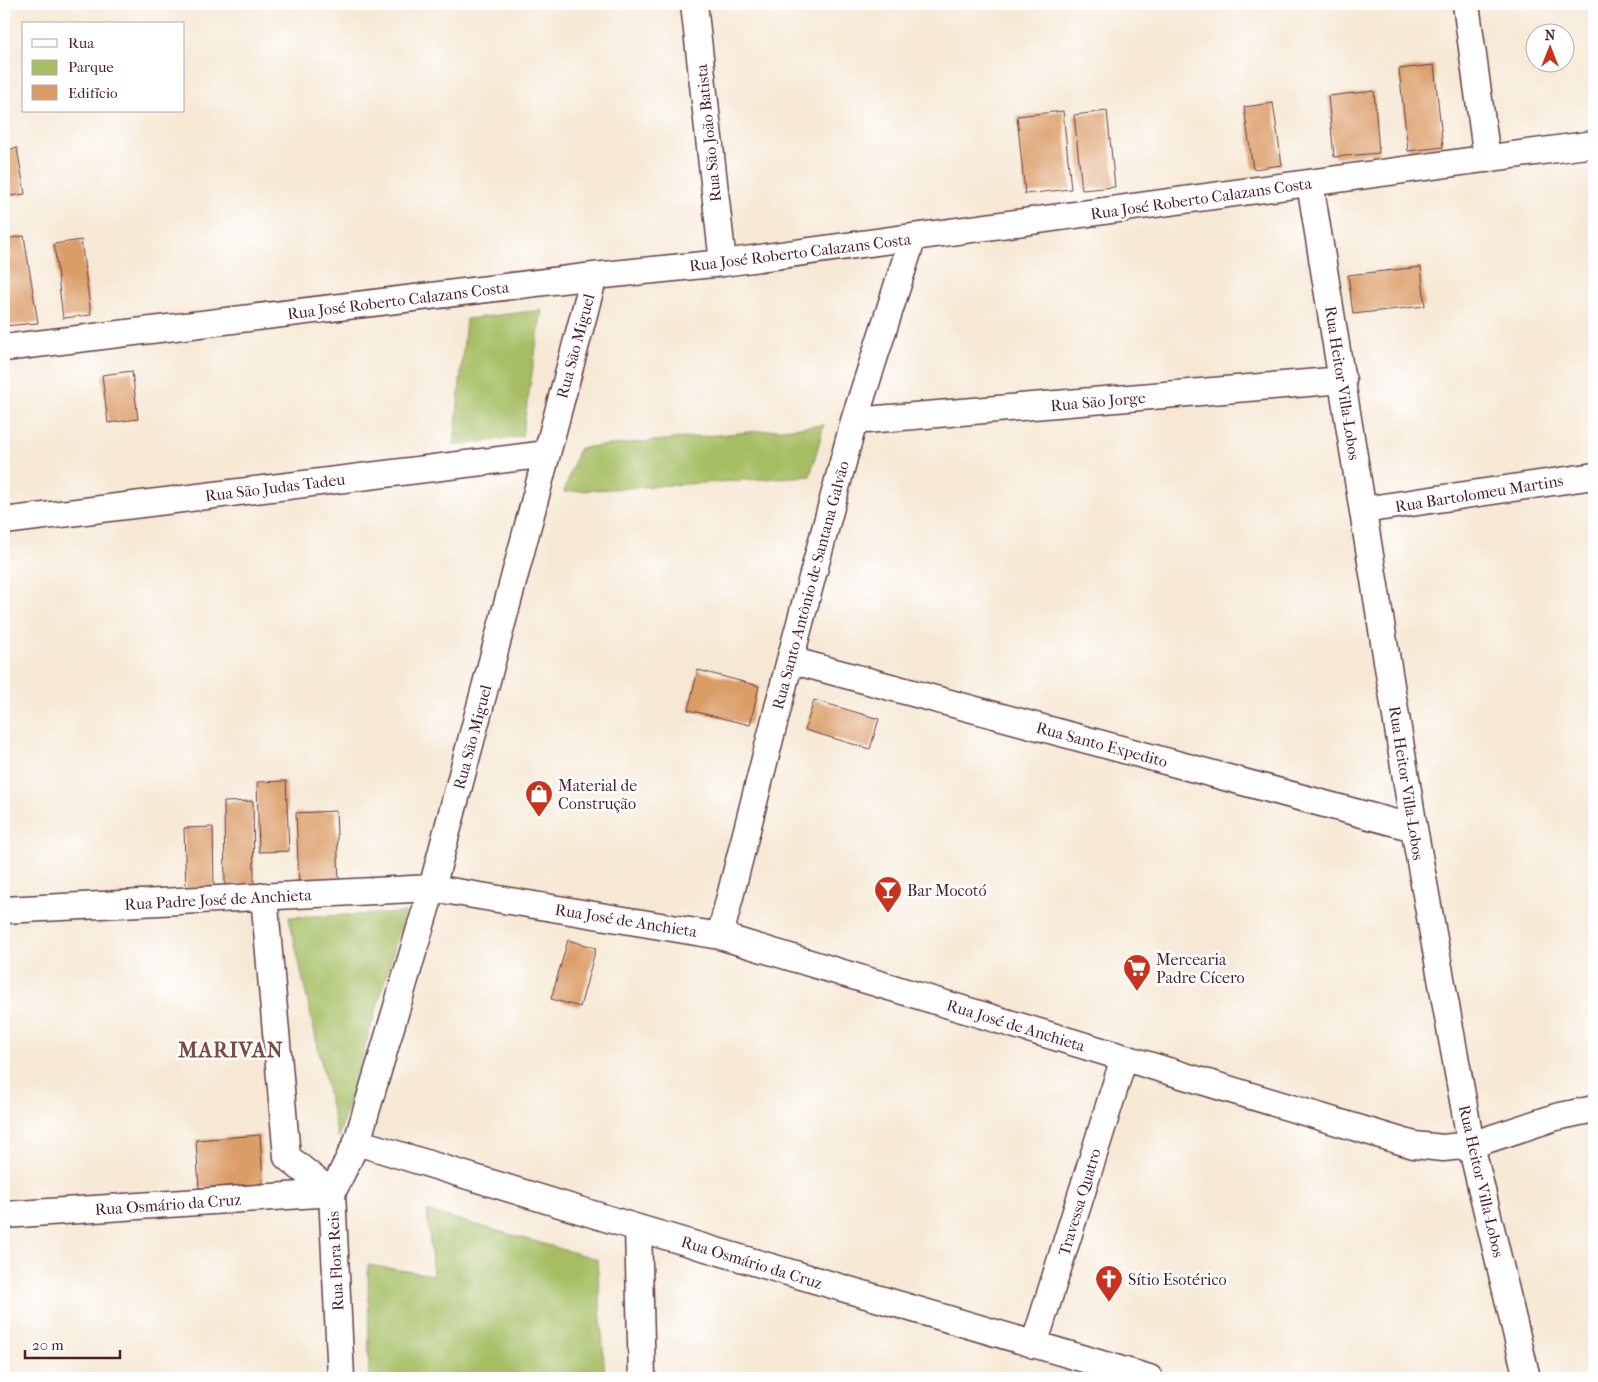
<svg xmlns="http://www.w3.org/2000/svg" width="1598" height="1382" viewBox="0 0 1598 1382" font-family="'IM FELL French Canon',serif">
<rect width="100%" height="100%" fill="#fff"/>
<filter id="ink" filterUnits="userSpaceOnUse"><feTurbulence type="fractalNoise" baseFrequency=".02" numOctaves="2"/><feDisplacementMap in="SourceGraphic" scale="10" xChannelSelector="R" yChannelSelector="G"/><feConvolveMatrix kernelMatrix="1 2 1 2 8 2 1 2 1" color-interpolation-filters="sRGB"/></filter>
<filter id="wash" filterUnits="userSpaceOnUse"><feTurbulence type="fractalNoise" baseFrequency=".0096" numOctaves="4" result="noise"/><feDisplacementMap in="SourceGraphic" scale="20" xChannelSelector="R" yChannelSelector="G"/><feGaussianBlur stdDeviation="1.12" result="paint"/><feColorMatrix in="noise" values="0 0 0 0 0 0 0 0 0 0 0 0 0 0 0 0 0 1.4 0 .05"/><feComposite in="paint" operator="in"/></filter>
<g filter="url(#wash)">
<rect width="100%" height="100%" fill="#f6e8d4"/>
<!-- green -->
<path fill="#a6be64" stroke="#786e48" d="M 542,310 L 522,436 L 454,446 L 466,319 Z
M 824,425 L 810,476 L 564,492 L 579,448 Z
M 405,913 L 338,1138 L 289,917 Z
M 427,1211 L 597,1259 L 605,1378 L 369,1378 L 368,1265 L 433,1275 Z"/>
<g id="blocks">
<!-- building -->
<path fill="#db9d68" d="M 1434,65 L 1443,147 L 1408,151 L 1399,69 Z
M 1374,91 L 1379,153 L 1334,157 L 1328,96 Z
M 1273,103 L 1282,165 L 1253,169 L 1244,107 Z
M 1063,111 L 1071,189 L 1025,194 L 1017,116 Z
M 1107,111 L 1115,187 L 1082,190 L 1074,115 Z
M 17,148 L 25,194 L 4,197 L 4,150 Z
M 24,236 L 38,323 L 4,326 L 4,239 Z
M 81,240 L 91,315 L 63,318 L 54,244 Z
M 1421,267 L 1425,306 L 1353,314 L 1348,275 Z
M 132,371 L 138,419 L 108,423 L 102,375 Z
M 698,670 L 759,686 L 750,725 L 688,710 Z
M 814,700 L 879,719 L 870,749 L 805,730 Z
M 286,781 L 289,851 L 259,852 L 257,782 Z
M 253,801 L 254,884 L 225,885 L 224,802 Z
M 336,811 L 339,881 L 299,883 L 296,813 Z
M 213,827 L 214,888 L 186,889 L 184,828 Z
M 568,940 L 596,948 L 580,1007 L 551,999 Z
M 260,1135 L 263,1184 L 199,1188 L 196,1140 Z"/>
</g>
</g>
<g filter="url(#ink)">
<use href="#blocks" fill-opacity="0" stroke="#643d44" stroke-width="1"/>
<g fill="none" stroke-linecap="round" stroke-linejoin="round">
<defs>
<path id="street" d="M 694,4 L 723,263
M 1466,4 L 1487,159
M 1310,183 L 1414,828 L 1471,1145 L 1527,1378
M 4,348 L 594,276 L 723,263 L 1594,144
M 854,421 L 1343,380
M 1363,510 L 1594,476
M 4,521 L 547,454
M 790,660 L 1414,828
M 264,896 L 287,1157 L 332,1193
M 4,910 L 432,888 L 720,936 L 1414,1145 L 1443,1148 L 1471,1145 L 1556,1117 L 1594,1109
M 720,936 L 790,660 L 854,421 L 913,237
M 357,1142 L 638,1228 L 1149,1378
M 4,1215 L 332,1193
M 638,1228 L 642,1378
M 1034,1345 L 1124,1058
M 341,1378 L 332,1193 L 357,1142 L 432,888 L 594,276"/>
</defs>
<!-- street casing -->
<use href="#street" stroke="#643d44" stroke-width="29"/>
<!-- street -->
<use href="#street" stroke="#fff" stroke-width="26"/>
</g>
</g>
<!-- icons -->
<defs>
<symbol id="shop-pin" viewBox="-11 -11 22 30"><path d="M0 17L-7.5 6A9.5 9.5 0 1 1 7.5 6Z" fill="#c8321e" stroke="#fff"/><path d="M-5-2.5h2.3a2.7 3.5 0 0 1 5.4 0H5L5.5 6h-11ZM-1.5-2.5h3a1.5 2.3 0 0 0-3 0Z" fill="#fff"/></symbol>
<symbol id="bar-pin" viewBox="-11 -11 22 30"><path d="M0 17L-7.5 6A9.5 9.5 0 1 1 7.5 6Z" fill="#c8321e" stroke="#fff"/><path d="M-6-5H6L.8 .8V4.5H3.5V6h-7V4.5H-.8V.8Z" fill="#fff"/></symbol>
<symbol id="supermarket-pin" viewBox="-11 -11 22 30"><path d="M0 17L-7.5 6A9.5 9.5 0 1 1 7.5 6Z" fill="#c8321e" stroke="#fff"/><path d="M-6-5.5h2.5l.6 2H6L4.5 2H-2.5L-4.4-4H-6ZM-1.5 3.2a1.3 1.3 0 1 0 .1 0ZM3 3.2a1.3 1.3 0 1 0 .1 0Z" fill="#fff"/></symbol>
<symbol id="church-pin" viewBox="-11 -11 22 30"><path d="M0 17L-7.5 6A9.5 9.5 0 1 1 7.5 6Z" fill="#c8321e" stroke="#fff"/><path d="M-1.2-6h2.4v3.5h3.3v2.4h-3.3V6h-2.4V-.1h-3.3v-2.4h3.3Z" fill="#fff"/></symbol>
</defs>
<g fill-rule="evenodd">
<use href="#shop-pin" x="523" y="778" width="32" height="43"/>
<use href="#bar-pin" x="872" y="874" width="32" height="43"/>
<use href="#supermarket-pin" x="1121" y="952" width="32" height="43"/>
<use href="#church-pin" x="1093" y="1263" width="32" height="43"/>
</g>
<g text-anchor="middle" stroke-width="5" stroke-linejoin="round" paint-order="stroke">
<!-- street labels -->
<g font-size="16" fill="#4a1f2b" stroke="#fff">
<text transform="translate(708 133) rotate(-96)" y="6">Rua São João Batista</text>
<text transform="translate(1201 198) rotate(-8)" y="6">Rua José Roberto Calazans Costa</text>
<text transform="translate(800 252) rotate(-7)" y="6">Rua José Roberto Calazans Costa</text>
<text transform="translate(398 300) rotate(-7)" y="6">Rua José Roberto Calazans Costa</text>
<text transform="translate(575 346) rotate(-75)" y="6">Rua São Miguel</text>
<text transform="translate(1343 383) rotate(81)" y="6">Rua Heitor Villa-Lobos</text>
<text transform="translate(1098 401) rotate(-5)" y="6">Rua São Jorge</text>
<text transform="translate(275 487) rotate(-7)" y="6">Rua São Judas Tadeu</text>
<text transform="translate(1479 493) rotate(-9)" y="6">Rua Bartolomeu Martins</text>
<text transform="translate(810 585) rotate(-75)" y="6">Rua Santo Antônio de Santana Galvão</text>
<text transform="translate(472 737) rotate(-75)" y="6">Rua São Miguel</text>
<text transform="translate(1102 744) rotate(15)" y="6">Rua Santo Expedito</text>
<text transform="translate(1407 783) rotate(81)" y="6">Rua Heitor Villa-Lobos</text>
<text transform="translate(218 899) rotate(-3)" y="6">Rua Padre José de Anchieta</text>
<text transform="translate(626 920) rotate(9)" y="6">Rua José de Anchieta</text>
<text transform="translate(1016 1025) rotate(17)" y="6">Rua José de Anchieta</text>
<text transform="translate(1482 1181) rotate(77)" y="6">Rua Heitor Villa-Lobos</text>
<text transform="translate(1079 1202) rotate(-73)" y="6">Travessa Quatro</text>
<text transform="translate(168 1204) rotate(-4)" y="6">Rua Osmário da Cruz</text>
<text transform="translate(335 1261) rotate(-93)" y="6">Rua Flora Reis</text>
<text transform="translate(752 1262) rotate(17)" y="6">Rua Osmário da Cruz</text>
</g>
<!-- poi labels -->
<g font-size="16" fill="#4a1f2b" stroke="#fff" text-anchor="start">
<text x="558" y="791">Material de<tspan x="558" dy="18">Construção</tspan></text>
<text x="907" y="896">Bar Mocotó</text>
<text x="1156" y="965">Mercearia<tspan x="1156" dy="18">Padre Cícero</tspan></text>
<text x="1128" y="1285">Sítio Esotérico</text>
</g>
<!-- district labels -->
<g font-size="21" font-weight="bold" letter-spacing="1" fill="#7d4b40" stroke="#fff">
<text x="231" y="1057">MARIVAN</text>
</g>
</g>
<!-- margin -->
<rect width="1598" height="1382" fill="none" stroke="#fff" stroke-width="20"/>
<!-- legend -->
<rect x="22" y="22" width="162" height="90" fill="#ffffff" stroke="#b7a5aa"/>
<rect x="32" y="39" width="25" height="8" fill="#ffffff" stroke="#b7a5aa"/>
<text x="68" y="48" font-size="15" fill="#4a1f2b">Rua</text>
<rect x="32" y="60" width="25" height="15" fill="#a6be64" stroke="#b7a5aa"/>
<text x="68" y="72" font-size="15" fill="#4a1f2b">Parque</text>
<rect x="32" y="85" width="25" height="15" fill="#db9d68" stroke="#b7a5aa"/>
<text x="68" y="98" font-size="15" fill="#4a1f2b">Edifício</text>
<!-- north arrow -->
<g transform="translate(1550 48)"><circle r="24" fill="#ffffff" stroke="#b7a5aa"/>
<path d="M0-4L9 19L0 12L-9 19Z" fill="#c8321e"/>
<text y="-8" font-size="14" font-weight="bold" text-anchor="middle" fill="#4a1f2b">N</text>
</g>
<!-- scale -->
<path d="M25 1350v8h95v-8" fill="none" stroke="#4a1f2b" stroke-width="2.5"/>
<text x="32" y="1350" font-size="15" fill="#4a1f2b" stroke="#ffffff" stroke-width="4" paint-order="stroke">20 m</text>
</svg>
